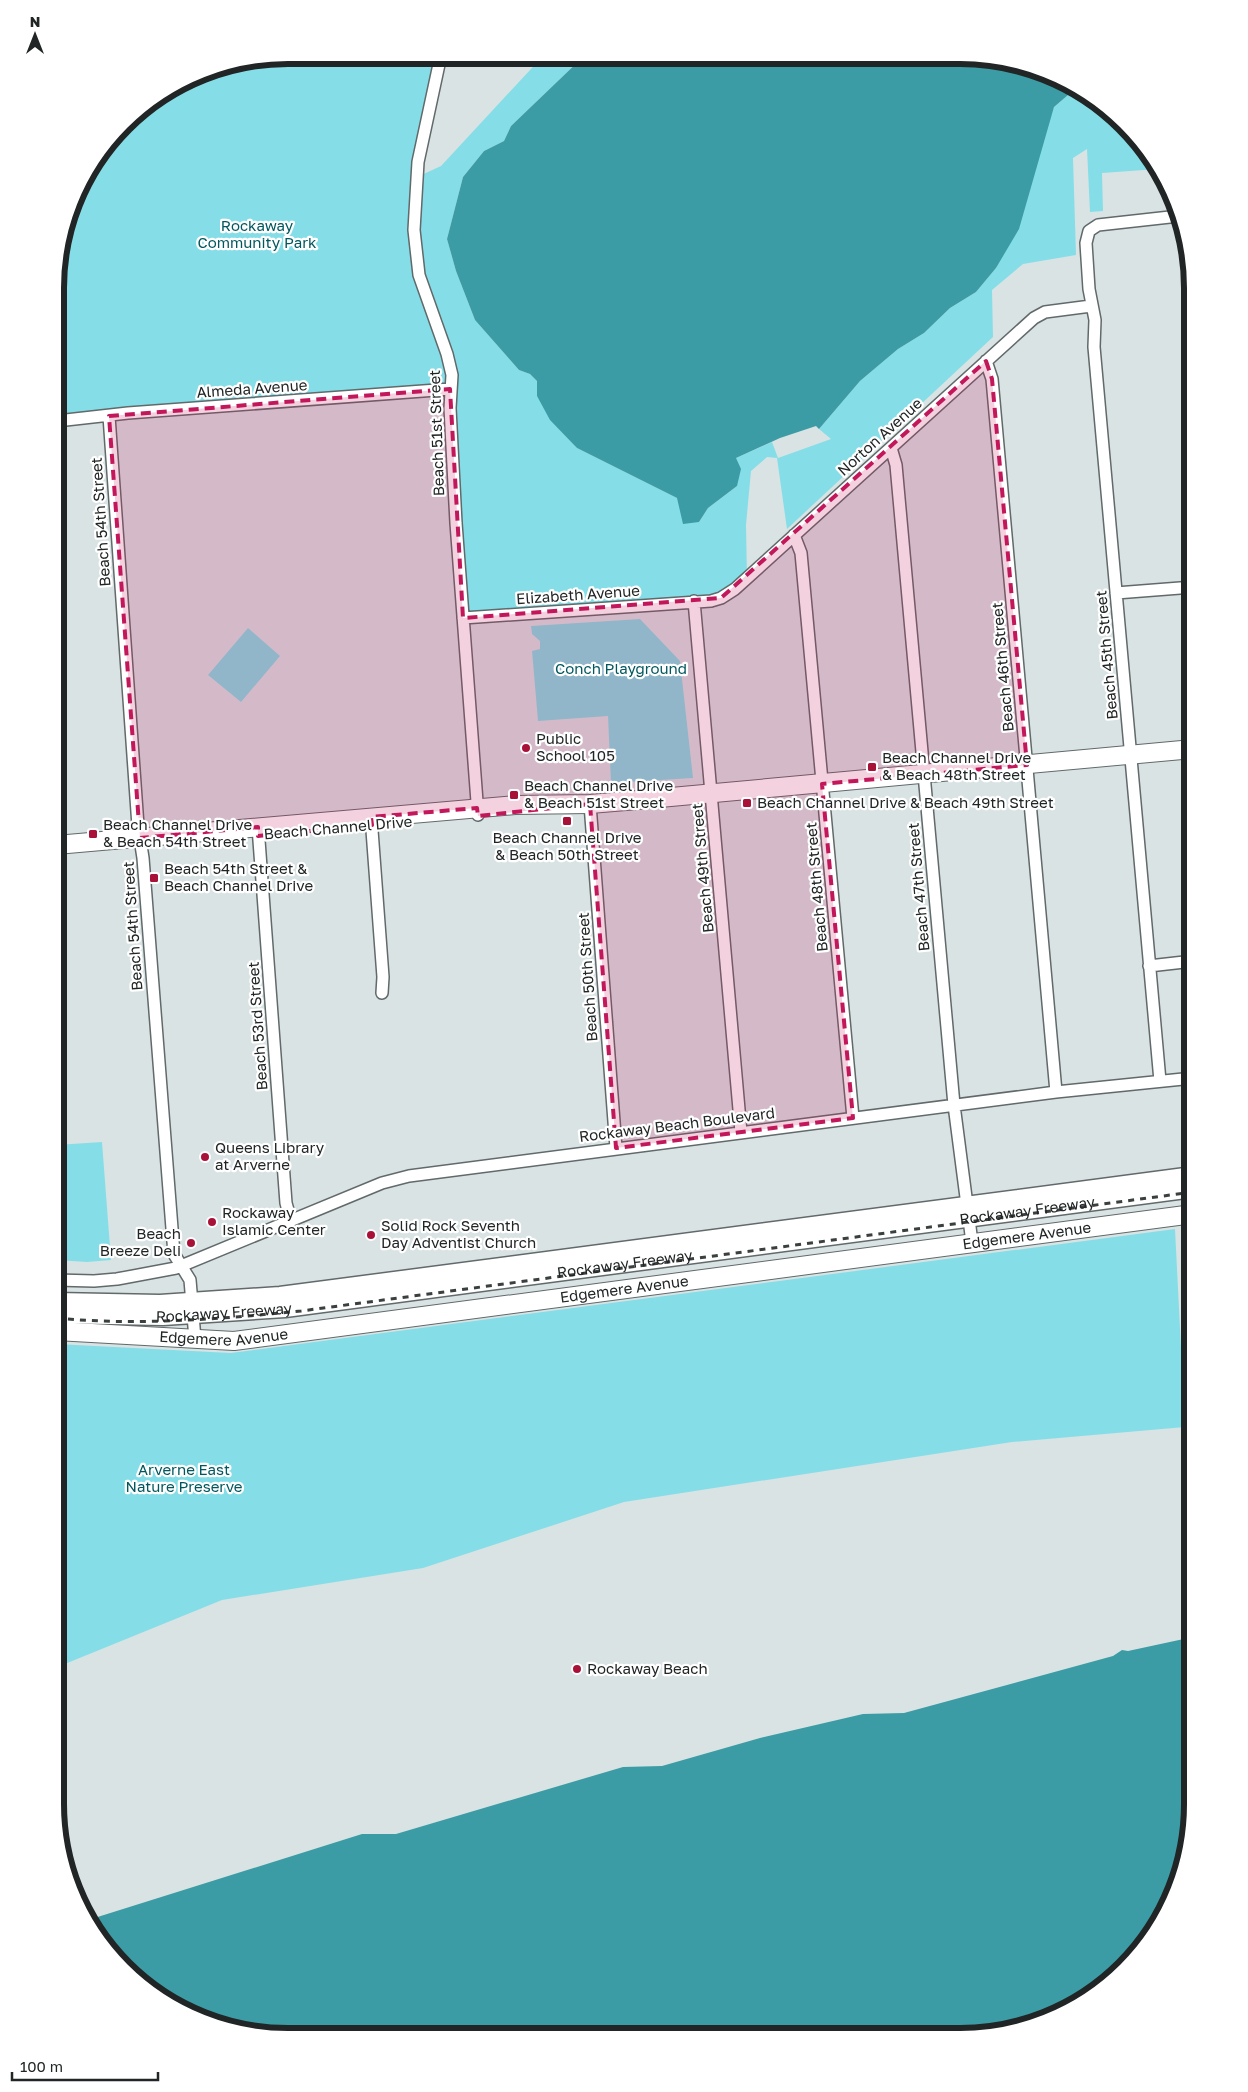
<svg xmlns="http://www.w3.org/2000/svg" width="1248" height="2092" viewBox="0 0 1248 2092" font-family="'Golos Text',sans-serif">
<rect width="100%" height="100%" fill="#d9e3e4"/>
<!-- green -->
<path fill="#85dee7" d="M 288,55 L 441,55 L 417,177 L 441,166 L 543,56 L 584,56 L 511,126 L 504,141 L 484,151 L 463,177 L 447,239 L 456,271 L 475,320 L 519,370 L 530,374 L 537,381 L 537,396 L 577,448 L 677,498 L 699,522 L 708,508 L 737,486 L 736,458 L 772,442 L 778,458 L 831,439 L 819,429 L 860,381 L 898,349 L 924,333 L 950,308 L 976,292 L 996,268 L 1054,107 L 1068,95 L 1073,86 L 1102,103 L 1145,146 L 1158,169 L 1102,173 L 1103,211 L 1090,212 L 1087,149 L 1073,158 L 1076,255 L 1023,264 L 992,290 L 993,337 L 787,529 L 777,458 L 767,457 L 751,471 L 746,525 L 747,578 L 721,598 L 463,618 L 450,390 L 57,421 L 57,258 L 79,185 L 134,113 L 199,73 Z
M 640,619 L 680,661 L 693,778 L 611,783 L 608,716 L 538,721 L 532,651 L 540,649 L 540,641 L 532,634 L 531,626 Z
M 248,628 L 280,656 L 241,702 L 208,675 Z
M 102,1142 L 111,1260 L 87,1262 L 56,1260 L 56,1145 Z
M 1175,1229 L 1185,1427 L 1012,1442 L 624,1502 L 423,1568 L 222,1600 L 55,1668 L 56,1344 L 231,1353 Z"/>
<!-- water -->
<path fill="#3b9ca5" d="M 584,56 L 991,57 L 1050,73 L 1073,86 L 1068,95 L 1054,107 L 1019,229 L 996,268 L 976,292 L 950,308 L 924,333 L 898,349 L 860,381 L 819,429 L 816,426 L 780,438 L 736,458 L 741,469 L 737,486 L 708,508 L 699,522 L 683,524 L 677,498 L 577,448 L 550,420 L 537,396 L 537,381 L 530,374 L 519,370 L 475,320 L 456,271 L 447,239 L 463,177 L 484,151 L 504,141 L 511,126 Z
M 1193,1637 L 1192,1820 L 1175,1893 L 1145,1946 L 1102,1989 L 1049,2019 L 960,2037 L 258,2035 L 198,2019 L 146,1989 L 103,1946 L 88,1920 L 362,1834 L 396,1834 L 623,1767 L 662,1766 L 760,1738 L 863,1714 L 904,1713 L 1113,1656 L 1122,1650 L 1128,1651 Z"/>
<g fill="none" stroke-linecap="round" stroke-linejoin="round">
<defs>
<path id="street" d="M 441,55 L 418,162 L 414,230 L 419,275 L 447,354 L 452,375 L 450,408 L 456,523 L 478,815
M 1192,282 L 1193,294
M 986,361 L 992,379 L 1056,1092
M 109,416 L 138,826 L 143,858 L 174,1254 L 190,1280 L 195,1339
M 57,421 L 128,413 L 450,389
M 891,448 L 896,465 L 954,1105 L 967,1205
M 794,535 L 801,553 L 853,1118
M 1116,593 L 1193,587
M 694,601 L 741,1132
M 463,618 L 711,601 L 721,598 L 735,589 L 1034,318 L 1045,312 L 1091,306
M 590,804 L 616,1148
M 371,817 L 383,977 L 382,993
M 258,827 L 286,1203 L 291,1221
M 1149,966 L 1193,961
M 1160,1081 L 1094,347 L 1095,320 L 1089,289 L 1086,243 L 1089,231 L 1098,225 L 1179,216
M 969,1219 L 972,1243
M 56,1280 L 94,1281 L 117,1279 L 176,1268 L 382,1183 L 409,1176 L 1056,1092 L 1193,1078"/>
<g id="secondary">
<path d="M 56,1301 L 160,1303 L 280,1295 L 1193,1175"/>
<path id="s1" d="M 56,1315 L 163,1317 L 285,1309 L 1193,1189"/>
</g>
<g id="primary">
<path d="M 56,845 L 515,805 L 590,804 L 638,800 L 1193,749"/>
<path id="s2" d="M 56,1331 L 234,1341 L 1193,1214"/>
</g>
</defs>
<!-- street casing -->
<use href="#street" stroke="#61696a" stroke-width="14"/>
<!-- secondary casing -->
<use href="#secondary" stroke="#61696a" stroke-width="19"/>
<!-- primary casing -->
<use href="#primary" stroke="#61696a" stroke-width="20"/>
<!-- street -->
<use href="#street" stroke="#fff" stroke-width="11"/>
<!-- secondary -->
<use href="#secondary" stroke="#fff" stroke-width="16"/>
<!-- primary -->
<use href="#primary" stroke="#fff" stroke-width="18"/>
<!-- rail -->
<path stroke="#3a3f3f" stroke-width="3" stroke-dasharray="6 6" stroke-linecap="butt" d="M 56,1318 C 137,1326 220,1319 301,1311 L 1193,1192"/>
</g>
<!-- marked area -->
<path fill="#c2185b" fill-opacity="0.2" stroke="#c2185b" stroke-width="4" stroke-dasharray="10 6" stroke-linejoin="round" d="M 986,361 L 992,379 L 1027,765 L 822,784 L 853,1118 L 616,1148 L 590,804 L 478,816 L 477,808 L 371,817 L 372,825 L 258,836 L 258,827 L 140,838 L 109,416 L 450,389 L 463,618 L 721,598 Z"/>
<!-- markers -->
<g fill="#a81138" stroke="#fff" stroke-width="2">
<circle cx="526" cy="748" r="5"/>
<rect x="867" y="762" width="10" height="10" rx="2.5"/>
<rect x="509" y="790" width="10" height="10" rx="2.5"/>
<rect x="742" y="798" width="10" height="10" rx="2.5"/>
<rect x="562" y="816" width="10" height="10" rx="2.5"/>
<rect x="88" y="829" width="10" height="10" rx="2.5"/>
<rect x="149" y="873" width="10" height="10" rx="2.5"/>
<circle cx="205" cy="1157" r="5"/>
<circle cx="212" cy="1222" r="5"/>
<circle cx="371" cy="1235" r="5"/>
<circle cx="191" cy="1243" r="5"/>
<circle cx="577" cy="1669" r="5"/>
</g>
<g text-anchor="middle" stroke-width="4.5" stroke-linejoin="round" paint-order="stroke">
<!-- park labels -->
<g font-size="15" fill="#00575e" stroke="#fff">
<text x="257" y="231">Rockaway<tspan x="257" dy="17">Community Park</tspan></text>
<text x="621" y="674">Conch Playground</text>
<text x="184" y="1475">Arverne East<tspan x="184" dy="17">Nature Preserve</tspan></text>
</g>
<!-- street labels -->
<g font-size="15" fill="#212525" stroke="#fff">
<text transform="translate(252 389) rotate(-4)" y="5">Almeda Avenue</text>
<text transform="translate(437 433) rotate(-92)" y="5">Beach 51st Street</text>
<text transform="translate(880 437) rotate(-42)" y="5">Norton Avenue</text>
<text transform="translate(101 522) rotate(-94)" y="5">Beach 54th Street</text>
<text transform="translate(578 595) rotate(-4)" y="5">Elizabeth Avenue</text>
<text transform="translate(1107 655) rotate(-95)" y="5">Beach 45th Street</text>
<text transform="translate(1003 667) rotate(-95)" y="5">Beach 46th Street</text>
<text transform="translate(338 828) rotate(-5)" y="5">Beach Channel Drive</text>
<text transform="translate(703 868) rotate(-95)" y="5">Beach 49th Street</text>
<text transform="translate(817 887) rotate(-95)" y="5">Beach 48th Street</text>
<text transform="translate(919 887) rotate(-95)" y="5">Beach 47th Street</text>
<text transform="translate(133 926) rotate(-94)" y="5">Beach 54th Street</text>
<text transform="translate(588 977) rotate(-94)" y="5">Beach 50th Street</text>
<text transform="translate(258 1026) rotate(-94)" y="5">Beach 53rd Street</text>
<text transform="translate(677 1125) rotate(-7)" y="5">Rockaway Beach Boulevard</text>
<text dy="5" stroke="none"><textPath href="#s1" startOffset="978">Rockaway Freeway</textPath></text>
<text dy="5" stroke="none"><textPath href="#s2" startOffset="978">Edgemere Avenue</textPath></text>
<text dy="5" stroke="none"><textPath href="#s1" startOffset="572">Rockaway Freeway</textPath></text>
<text dy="5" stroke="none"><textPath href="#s2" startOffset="572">Edgemere Avenue</textPath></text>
<text dy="5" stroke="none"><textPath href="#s1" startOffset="168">Rockaway Freeway</textPath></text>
<text dy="5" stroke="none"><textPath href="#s2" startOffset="168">Edgemere Avenue</textPath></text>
</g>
<!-- poi labels -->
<g font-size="15" fill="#212525" stroke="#fff" text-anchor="start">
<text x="536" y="744">Public<tspan x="536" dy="17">School 105</tspan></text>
<text x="882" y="763">Beach Channel Drive<tspan x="882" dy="17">&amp; Beach 48th Street</tspan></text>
<text x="524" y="791">Beach Channel Drive<tspan x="524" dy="17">&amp; Beach 51st Street</tspan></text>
<text x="757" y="808">Beach Channel Drive &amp; Beach 49th Street</text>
<text x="103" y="830">Beach Channel Drive<tspan x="103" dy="17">&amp; Beach 54th Street</tspan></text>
<text x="567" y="843" text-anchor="middle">Beach Channel Drive<tspan x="567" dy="17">&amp; Beach 50th Street</tspan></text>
<text x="164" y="874">Beach 54th Street &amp;<tspan x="164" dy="17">Beach Channel Drive</tspan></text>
<text x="215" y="1153">Queens Library<tspan x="215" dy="17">at Arverne</tspan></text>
<text x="222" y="1218">Rockaway<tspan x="222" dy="17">Islamic Center</tspan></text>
<text x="381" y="1231">Solid Rock Seventh<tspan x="381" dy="17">Day Adventist Church</tspan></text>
<text x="181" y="1239" text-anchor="end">Beach<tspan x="181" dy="17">Breeze Deli</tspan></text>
<text x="587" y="1674">Rockaway Beach</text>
</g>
</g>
<!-- crop -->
<path d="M0 0H1248V2092H0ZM288 64H960A224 224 0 0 1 1184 288V1804A224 224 0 0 1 960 2028H288A224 224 0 0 1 64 1804V288A224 224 0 0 1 288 64Z" fill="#fff" fill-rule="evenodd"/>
<path fill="none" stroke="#212525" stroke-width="6" d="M288 64H960A224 224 0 0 1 1184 288V1804A224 224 0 0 1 960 2028H288A224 224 0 0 1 64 1804V288A224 224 0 0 1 288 64Z"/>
<!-- north arrow -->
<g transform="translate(35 35)" stroke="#ffffff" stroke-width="4" paint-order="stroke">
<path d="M0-4L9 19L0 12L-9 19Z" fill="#212525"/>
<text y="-8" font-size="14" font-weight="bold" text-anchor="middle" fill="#212525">N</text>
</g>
<!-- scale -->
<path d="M12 2072v8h146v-8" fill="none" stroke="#212525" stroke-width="2.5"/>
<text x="20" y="2072" font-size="15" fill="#212525" stroke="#ffffff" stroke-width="4" paint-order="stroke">100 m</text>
</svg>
